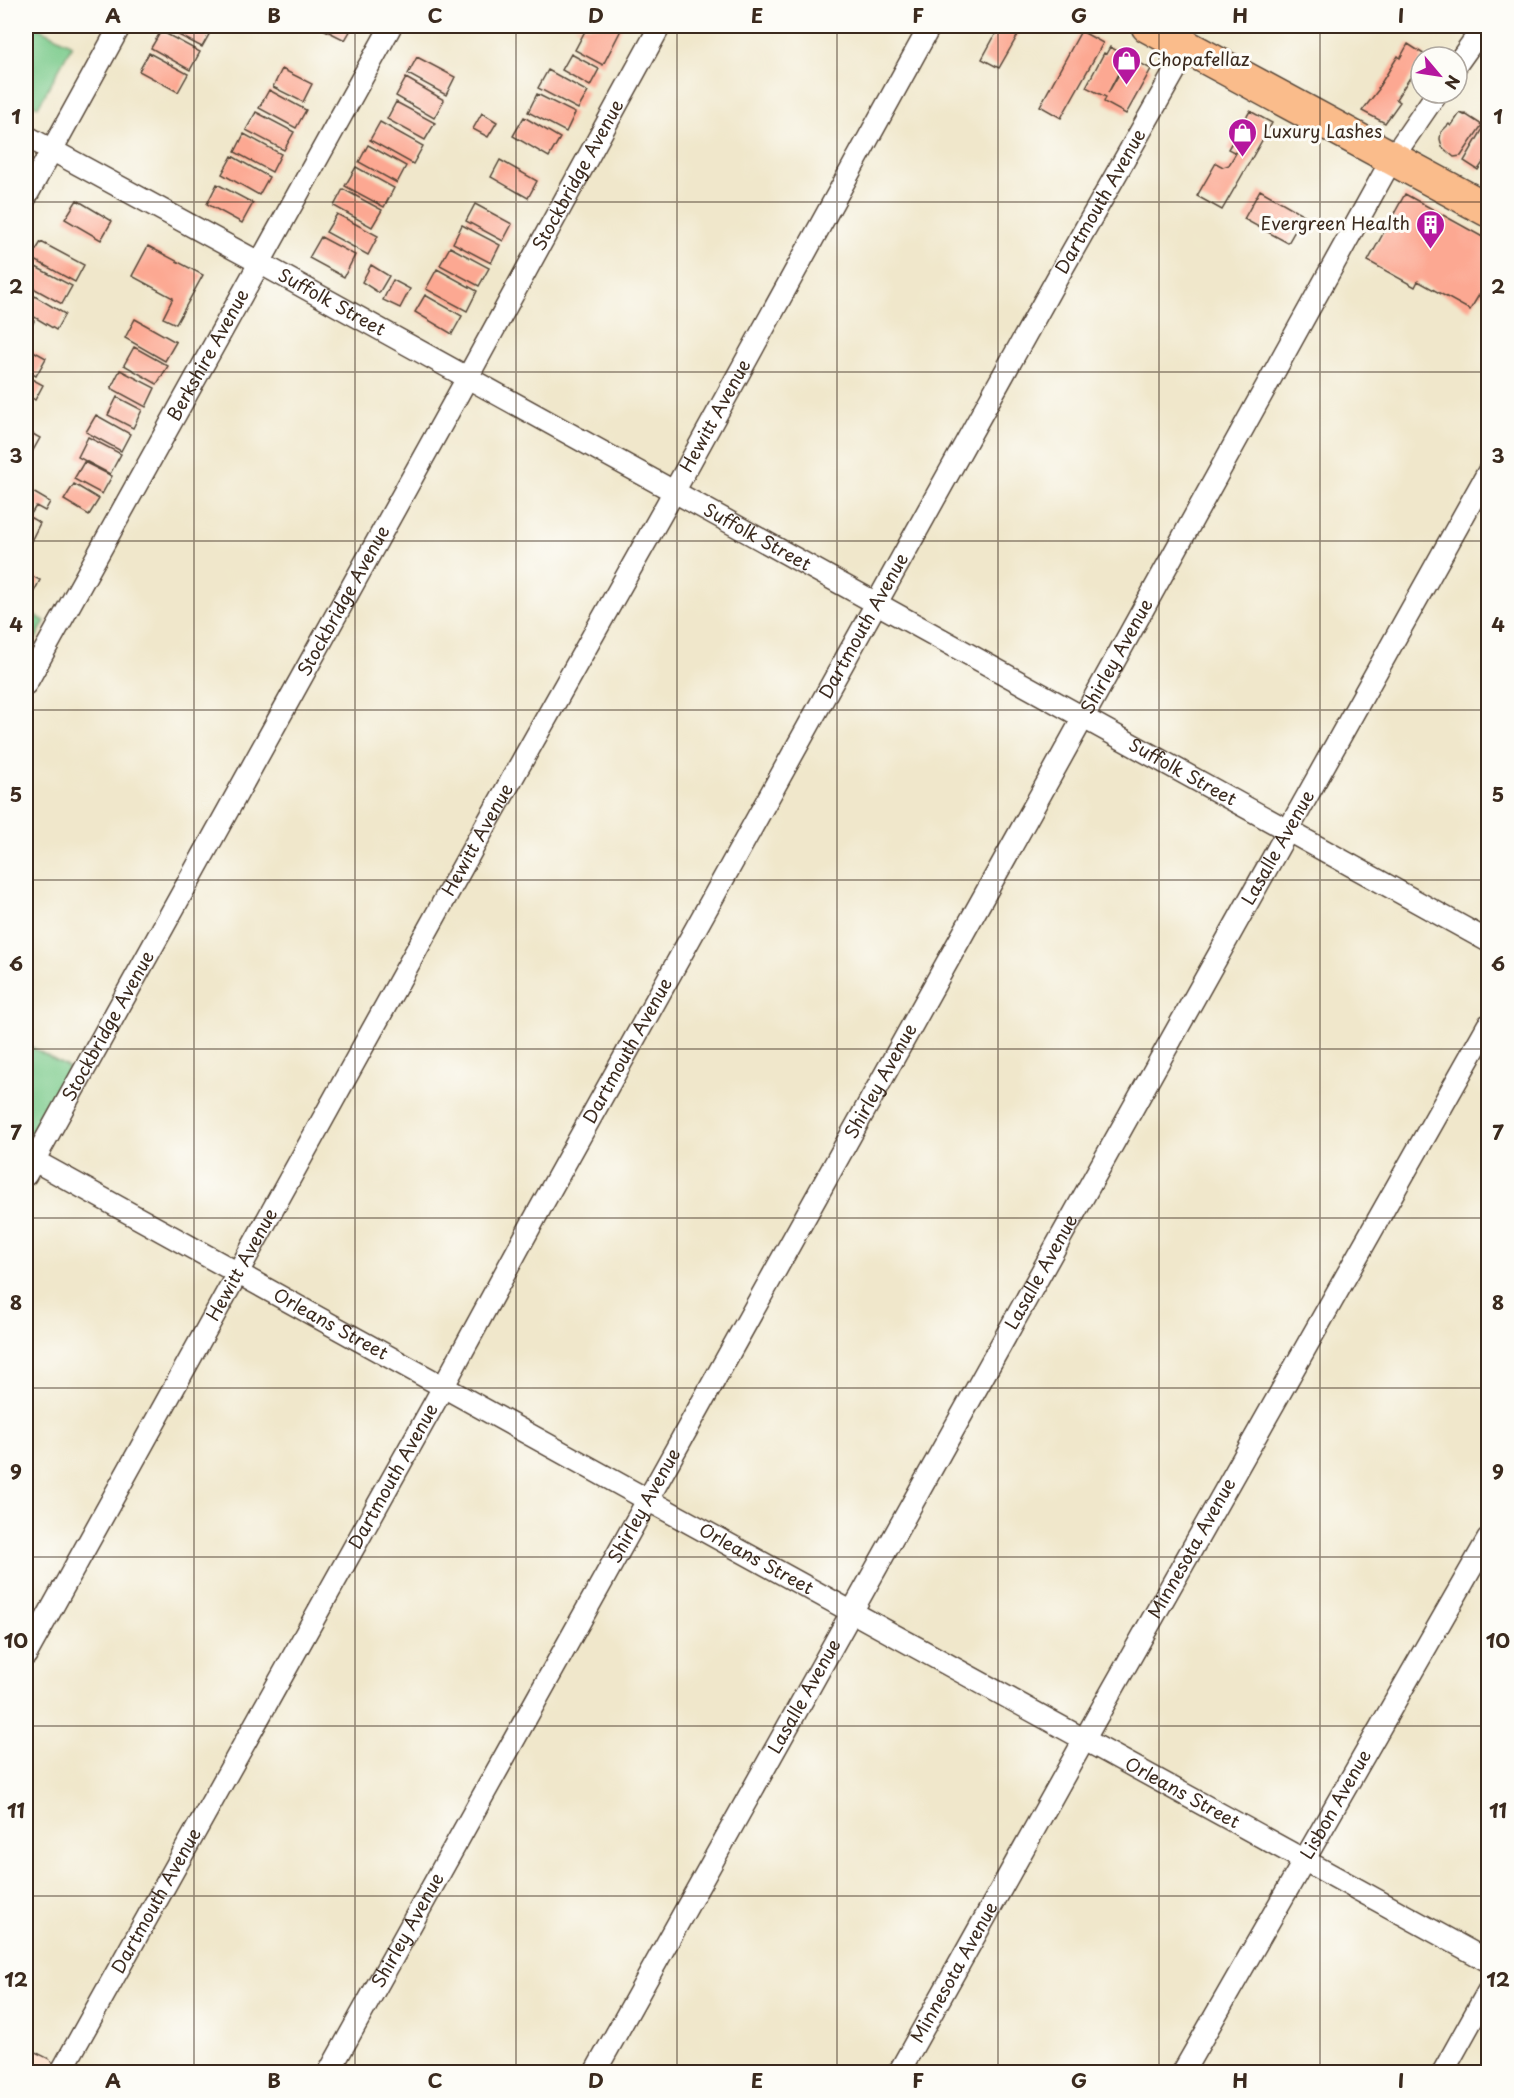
<svg xmlns="http://www.w3.org/2000/svg" width="1514" height="2098" viewBox="0 0 1514 2098" font-family="'Playpen Sans',sans-serif">
<rect width="100%" height="100%" fill="#fdfcf7"/>
<filter id="ink" filterUnits="userSpaceOnUse"><feTurbulence type="fractalNoise" baseFrequency=".0167" numOctaves="2"/><feDisplacementMap in="SourceGraphic" scale="12" xChannelSelector="R" yChannelSelector="G"/><feConvolveMatrix kernelMatrix="1 2 1 2 8 2 1 2 1" color-interpolation-filters="sRGB"/></filter>
<filter id="wash" filterUnits="userSpaceOnUse"><feTurbulence type="fractalNoise" baseFrequency=".008" numOctaves="4" result="noise"/><feDisplacementMap in="SourceGraphic" scale="24" xChannelSelector="R" yChannelSelector="G"/><feGaussianBlur stdDeviation="1.35" result="paint"/><feColorMatrix in="noise" values="0 0 0 0 0 0 0 0 0 0 0 0 0 0 0 0 0 1.4 0 .05"/><feComposite in="paint" operator="in"/></filter>
<g filter="url(#wash)">
<rect width="100%" height="100%" fill="#f0e7cb"/>
<!-- green -->
<path fill="#7bcb8c" stroke="#5b7a55" stroke-width="1.5" d="M 34,26 L 72,45 L 38,107 L 26,100 L 26,41 Z
M 26,610 L 45,621 L 26,657 Z
M 26,1044 L 69,1068 L 32,1136 L 26,1141 Z"/>
<g id="blocks">
<!-- building -->
<path fill="#fca892" d="M 161,26 L 205,26 L 212,29 L 202,47 Z
M 317,26 L 353,26 L 345,40 Z
M 574,26 L 617,26 L 622,28 L 603,65 L 575,50 L 585,31 Z
M 1000,26 L 1023,26 L 999,68 L 982,59 Z
M 161,31 L 200,52 L 190,70 L 151,48 Z
M 1081,31 L 1103,43 L 1061,118 L 1040,106 Z
M 1408,44 L 1425,55 L 1421,57 L 1421,61 L 1396,99 L 1400,102 L 1385,123 L 1362,111 L 1379,89 L 1378,88 L 1398,56 L 1400,58 Z
M 1110,47 L 1127,56 L 1108,93 L 1129,57 L 1151,69 L 1126,114 L 1104,102 L 1106,97 L 1086,87 L 1104,53 L 1106,54 Z
M 149,53 L 188,74 L 178,92 L 139,71 Z
M 571,54 L 599,69 L 590,86 L 562,70 Z
M 417,57 L 455,77 L 446,95 L 408,74 Z
M 282,69 L 312,84 L 303,102 L 273,87 Z
M 548,70 L 588,92 L 578,109 L 538,88 Z
M 406,78 L 444,100 L 434,118 L 396,96 Z
M 269,90 L 306,110 L 296,128 L 259,108 Z
M 537,94 L 575,113 L 566,132 L 528,112 Z
M 396,102 L 435,123 L 425,140 L 387,119 Z
M 1250,111 L 1272,123 L 1222,210 L 1197,196 L 1216,163 L 1223,167 L 1229,165 L 1236,153 L 1228,149 Z
M 256,112 L 294,132 L 284,150 L 246,130 Z
M 482,113 L 497,122 L 488,137 L 473,129 Z
M 1460,113 L 1464,115 L 1465,114 L 1482,125 L 1461,156 L 1454,157 L 1442,147 L 1440,139 L 1441,132 L 1449,124 L 1451,126 Z
M 524,117 L 560,138 L 549,157 L 513,136 Z
M 1488,120 L 1488,155 L 1478,170 L 1464,161 Z
M 380,122 L 423,146 L 413,164 L 370,140 Z
M 244,134 L 281,154 L 272,172 L 235,152 Z
M 368,145 L 406,166 L 397,183 L 359,162 Z
M 232,156 L 269,177 L 259,195 L 222,174 Z
M 500,160 L 537,181 L 528,198 L 491,177 Z
M 356,167 L 394,188 L 384,207 L 345,186 Z
M 217,184 L 253,203 L 242,223 L 207,204 Z
M 343,189 L 382,210 L 372,227 L 334,206 Z
M 1260,190 L 1304,215 L 1288,243 L 1244,219 Z
M 1405,194 L 1488,240 L 1488,284 L 1482,296 L 1479,295 L 1470,310 L 1418,281 L 1415,287 L 1368,261 Z
M 77,200 L 112,221 L 101,240 L 65,219 Z
M 475,204 L 512,224 L 503,241 L 466,221 Z
M 337,214 L 378,236 L 368,255 L 326,232 Z
M 462,225 L 500,245 L 491,263 L 453,243 Z
M 321,237 L 355,255 L 344,277 L 309,258 Z
M 41,242 L 84,265 L 75,282 L 31,258 Z
M 148,246 L 203,275 L 176,324 L 163,318 L 173,298 L 132,276 Z
M 450,247 L 489,268 L 479,286 L 440,265 Z
M 32,265 L 72,286 L 62,304 L 26,284 L 26,277 Z
M 371,265 L 389,276 L 379,293 L 362,282 Z
M 437,269 L 477,291 L 467,311 L 426,289 Z
M 393,280 L 410,289 L 400,308 L 383,300 Z
M 26,291 L 65,314 L 56,330 L 26,312 Z
M 425,295 L 462,316 L 452,334 L 415,312 Z
M 26,316 L 34,321 L 26,338 Z
M 135,319 L 176,342 L 165,361 L 125,338 Z
M 26,347 L 46,358 L 36,376 L 26,371 Z
M 134,347 L 168,366 L 157,384 L 124,365 Z
M 120,370 L 155,388 L 146,407 L 111,388 Z
M 26,376 L 43,385 L 35,400 L 29,396 L 26,402 Z
M 117,397 L 142,410 L 133,428 L 108,415 Z
M 96,415 L 130,434 L 121,451 L 86,432 Z
M 26,430 L 40,438 L 31,454 L 26,451 Z
M 88,437 L 121,454 L 110,474 L 78,457 Z
M 84,462 L 112,476 L 102,494 L 74,479 Z
M 74,484 L 99,499 L 89,515 L 64,500 Z
M 26,488 L 50,502 L 45,511 L 36,506 L 31,514 L 26,510 Z
M 26,515 L 40,523 L 31,541 L 26,538 Z
M 26,573 L 40,580 L 30,599 L 26,596 Z"/>
</g>
</g>
<g filter="url(#ink)">
<use href="#blocks" fill-opacity="0" stroke="#564638" stroke-width="1.5"/>
<g fill="none" stroke-linecap="round" stroke-linejoin="round">
<defs>
<g id="street">
<path d="M 1457,64 L 1484,26"/>
<path id="s1" d="M 26,136 L 260,263 L 1488,941"/>
<path d="M 26,197 L 120,26"/>
<path id="s2" d="M 26,684 L 391,26"/>
<path id="s3" d="M 26,1156 L 657,1505 L 1488,1961"/>
<path id="s4" d="M 26,1175 L 459,393 L 660,26"/>
<path id="s5" d="M 26,1655 L 473,848 L 666,506 L 930,26"/>
<path id="s6" d="M 61,2072 L 435,1402 L 536,1216 L 1060,273 L 1176,69 L 1186,26"/>
<path id="s7" d="M 329,2072 L 1052,774 L 1393,157 L 1437,93"/>
<path id="s8" d="M 595,2072 L 1488,472"/>
<path id="s9" d="M 899,2072 L 1093,1724 L 1488,1025"/>
<path id="s10" d="M 1183,2072 L 1488,1539"/>
<path d="M 1443,2072 L 1488,1991"/>
</g>
<path id="secondary" d="M 26,2065 L 40,2072"/>
<path id="primary" d="M 1148,26 L 1488,210"/>
</defs>
<!-- street casing -->
<use href="#street" stroke="#564638" stroke-width="24"/>
<!-- secondary casing -->
<use href="#secondary" stroke="#564638" stroke-width="33"/>
<!-- primary casing -->
<use href="#primary" stroke="#564638" stroke-width="36"/>
<!-- street -->
<use href="#street" stroke="#fff" stroke-width="21"/>
<!-- secondary -->
<use href="#secondary" stroke="#fde4d1" stroke-width="30"/>
<!-- primary -->
<use href="#primary" stroke="#fabc8b" stroke-width="33"/>
</g>
</g>
<!-- grid -->
<path fill="none" stroke="#3b2a1e" stroke-width="1.5" stroke-opacity="0.55" d="M 194,26 L 194,2072M 355,26 L 355,2072M 516,26 L 516,2072M 677,26 L 677,2072M 837,26 L 837,2072M 998,26 L 998,2072M 1159,26 L 1159,2072M 1320,26 L 1320,2072M 26,202 L 1488,202M 26,372 L 1488,372M 26,541 L 1488,541M 26,710 L 1488,710M 26,880 L 1488,880M 26,1049 L 1488,1049M 26,1218 L 1488,1218M 26,1388 L 1488,1388M 26,1557 L 1488,1557M 26,1726 L 1488,1726M 26,1896 L 1488,1896"/>
<!-- icons -->
<defs>
<symbol id="shop-pin" viewBox="-11 -11 22 30"><path d="M0 17L-7.5 6A9.5 9.5 0 1 1 7.5 6Z" fill="#b5179e" stroke="#fdfcf7"/><path d="M-5-2.5h2.3a2.7 3.5 0 0 1 5.4 0H5L5.5 6h-11ZM-1.5-2.5h3a1.5 2.3 0 0 0-3 0Z" fill="#fff"/></symbol>
<symbol id="building-pin" viewBox="-11 -11 22 30"><path d="M0 17L-7.5 6A9.5 9.5 0 1 1 7.5 6Z" fill="#b5179e" stroke="#fdfcf7"/><path d="M-4-6H4V6H1V3H-1V6H-4ZM-2.5-4.3h1.7v1.8h-1.7ZM.8-4.3h1.7v1.8H.8ZM-2.5-1h1.7V.8h-1.7ZM.8-1h1.7V.8H.8Z" fill="#fff"/></symbol>
</defs>
<g fill-rule="evenodd">
<use href="#shop-pin" x="1110" y="44" width="33" height="45"/>
<use href="#shop-pin" x="1226" y="116" width="33" height="45"/>
<use href="#building-pin" x="1414" y="208" width="33" height="45"/>
</g>
<g text-anchor="middle" stroke-width="6" stroke-linejoin="round" paint-order="stroke">
<!-- poi labels -->
<g font-size="18" fill="#3b2a1e" stroke="#fdfcf7" text-anchor="start">
<text x="1148" y="66">Chopafellaz</text>
<text x="1263" y="138">Luxury Lashes</text>
<text x="1410" y="230" text-anchor="end">Evergreen Health</text>
</g>
<!-- street labels -->
<g font-size="18" fill="#3b2a1e" stroke="#fdfcf7">
<text dy="6" stroke="none"><textPath href="#s4" startOffset="1142">Stockbridge Avenue</textPath></text>
<text dy="6" stroke="none"><textPath href="#s6" startOffset="2140">Dartmouth Avenue</textPath></text>
<text dy="6" stroke="none"><textPath href="#s1" startOffset="348">Suffolk Street</textPath></text>
<text dy="6" stroke="none"><textPath href="#s2" startOffset="376">Berkshire Avenue</textPath></text>
<text dy="6" stroke="none"><textPath href="#s5" startOffset="1418">Hewitt Avenue</textPath></text>
<text dy="6" stroke="none"><textPath href="#s1" startOffset="834">Suffolk Street</textPath></text>
<text dy="6" stroke="none"><textPath href="#s4" startOffset="656">Stockbridge Avenue</textPath></text>
<text dy="6" stroke="none"><textPath href="#s6" startOffset="1654">Dartmouth Avenue</textPath></text>
<text dy="6" stroke="none"><textPath href="#s7" startOffset="1620">Shirley Avenue</textPath></text>
<text dy="6" stroke="none"><textPath href="#s1" startOffset="1320">Suffolk Street</textPath></text>
<text dy="6" stroke="none"><textPath href="#s5" startOffset="932">Hewitt Avenue</textPath></text>
<text dy="6" stroke="none"><textPath href="#s8" startOffset="1402">Lasalle Avenue</textPath></text>
<text dy="6" stroke="none"><textPath href="#s4" startOffset="170">Stockbridge Avenue</textPath></text>
<text dy="6" stroke="none"><textPath href="#s6" startOffset="1168">Dartmouth Avenue</textPath></text>
<text dy="6" stroke="none"><textPath href="#s7" startOffset="1134">Shirley Avenue</textPath></text>
<text dy="6" stroke="none"><textPath href="#s5" startOffset="446">Hewitt Avenue</textPath></text>
<text dy="6" stroke="none"><textPath href="#s8" startOffset="916">Lasalle Avenue</textPath></text>
<text dy="6" stroke="none"><textPath href="#s3" startOffset="348">Orleans Street</textPath></text>
<text dy="6" stroke="none"><textPath href="#s6" startOffset="682">Dartmouth Avenue</textPath></text>
<text dy="6" stroke="none"><textPath href="#s7" startOffset="648">Shirley Avenue</textPath></text>
<text dy="6" stroke="none"><textPath href="#s9" startOffset="600">Minnesota Avenue</textPath></text>
<text dy="6" stroke="none"><textPath href="#s3" startOffset="834">Orleans Street</textPath></text>
<text dy="6" stroke="none"><textPath href="#s8" startOffset="430">Lasalle Avenue</textPath></text>
<text dy="6" stroke="none"><textPath href="#s3" startOffset="1320">Orleans Street</textPath></text>
<text dy="6" stroke="none"><textPath href="#s10" startOffset="308">Lisbon Avenue</textPath></text>
<text dy="6" stroke="none"><textPath href="#s6" startOffset="196">Dartmouth Avenue</textPath></text>
<text dy="6" stroke="none"><textPath href="#s7" startOffset="162">Shirley Avenue</textPath></text>
<text dy="6" stroke="none"><textPath href="#s9" startOffset="114">Minnesota Avenue</textPath></text>
</g>
</g>
<!-- margin -->
<rect width="1514" height="2098" fill="none" stroke="#fdfcf7" stroke-width="66"/>
<!-- north arrow -->
<g transform="translate(1439 75) rotate(119)"><circle r="28" fill="#fdfcf7" stroke="#afa8a0" stroke-width="1.5"/>
<path d="M0-4.5L10 22L0 15L-10 22Z" fill="#b5179e"/>
<text y="-9" font-size="16" font-weight="bold" text-anchor="middle" fill="#3b2a1e">N</text>
</g>
<rect x="33" y="33" width="1448" height="2032" fill="none" stroke="#3b2a1e" stroke-width="2"/>
<g font-size="20" text-anchor="middle" font-weight="bold" fill="#3b2a1e">
<text x="113" y="23">A</text>
<text x="274" y="23">B</text>
<text x="435" y="23">C</text>
<text x="596" y="23">D</text>
<text x="757" y="23">E</text>
<text x="918" y="23">F</text>
<text x="1079" y="23">G</text>
<text x="1240" y="23">H</text>
<text x="1401" y="23">I</text>
<text x="16" y="124">1</text>
<text x="1498" y="124">1</text>
<text x="16" y="294">2</text>
<text x="1498" y="294">2</text>
<text x="16" y="463">3</text>
<text x="1498" y="463">3</text>
<text x="16" y="632">4</text>
<text x="1498" y="632">4</text>
<text x="16" y="802">5</text>
<text x="1498" y="802">5</text>
<text x="16" y="971">6</text>
<text x="1498" y="971">6</text>
<text x="16" y="1140">7</text>
<text x="1498" y="1140">7</text>
<text x="16" y="1310">8</text>
<text x="1498" y="1310">8</text>
<text x="16" y="1479">9</text>
<text x="1498" y="1479">9</text>
<text x="16" y="1648">10</text>
<text x="1498" y="1648">10</text>
<text x="16" y="1818">11</text>
<text x="1498" y="1818">11</text>
<text x="16" y="1987">12</text>
<text x="1498" y="1987">12</text>
<text x="113" y="2088">A</text>
<text x="274" y="2088">B</text>
<text x="435" y="2088">C</text>
<text x="596" y="2088">D</text>
<text x="757" y="2088">E</text>
<text x="918" y="2088">F</text>
<text x="1079" y="2088">G</text>
<text x="1240" y="2088">H</text>
<text x="1401" y="2088">I</text>
</g>
</svg>
